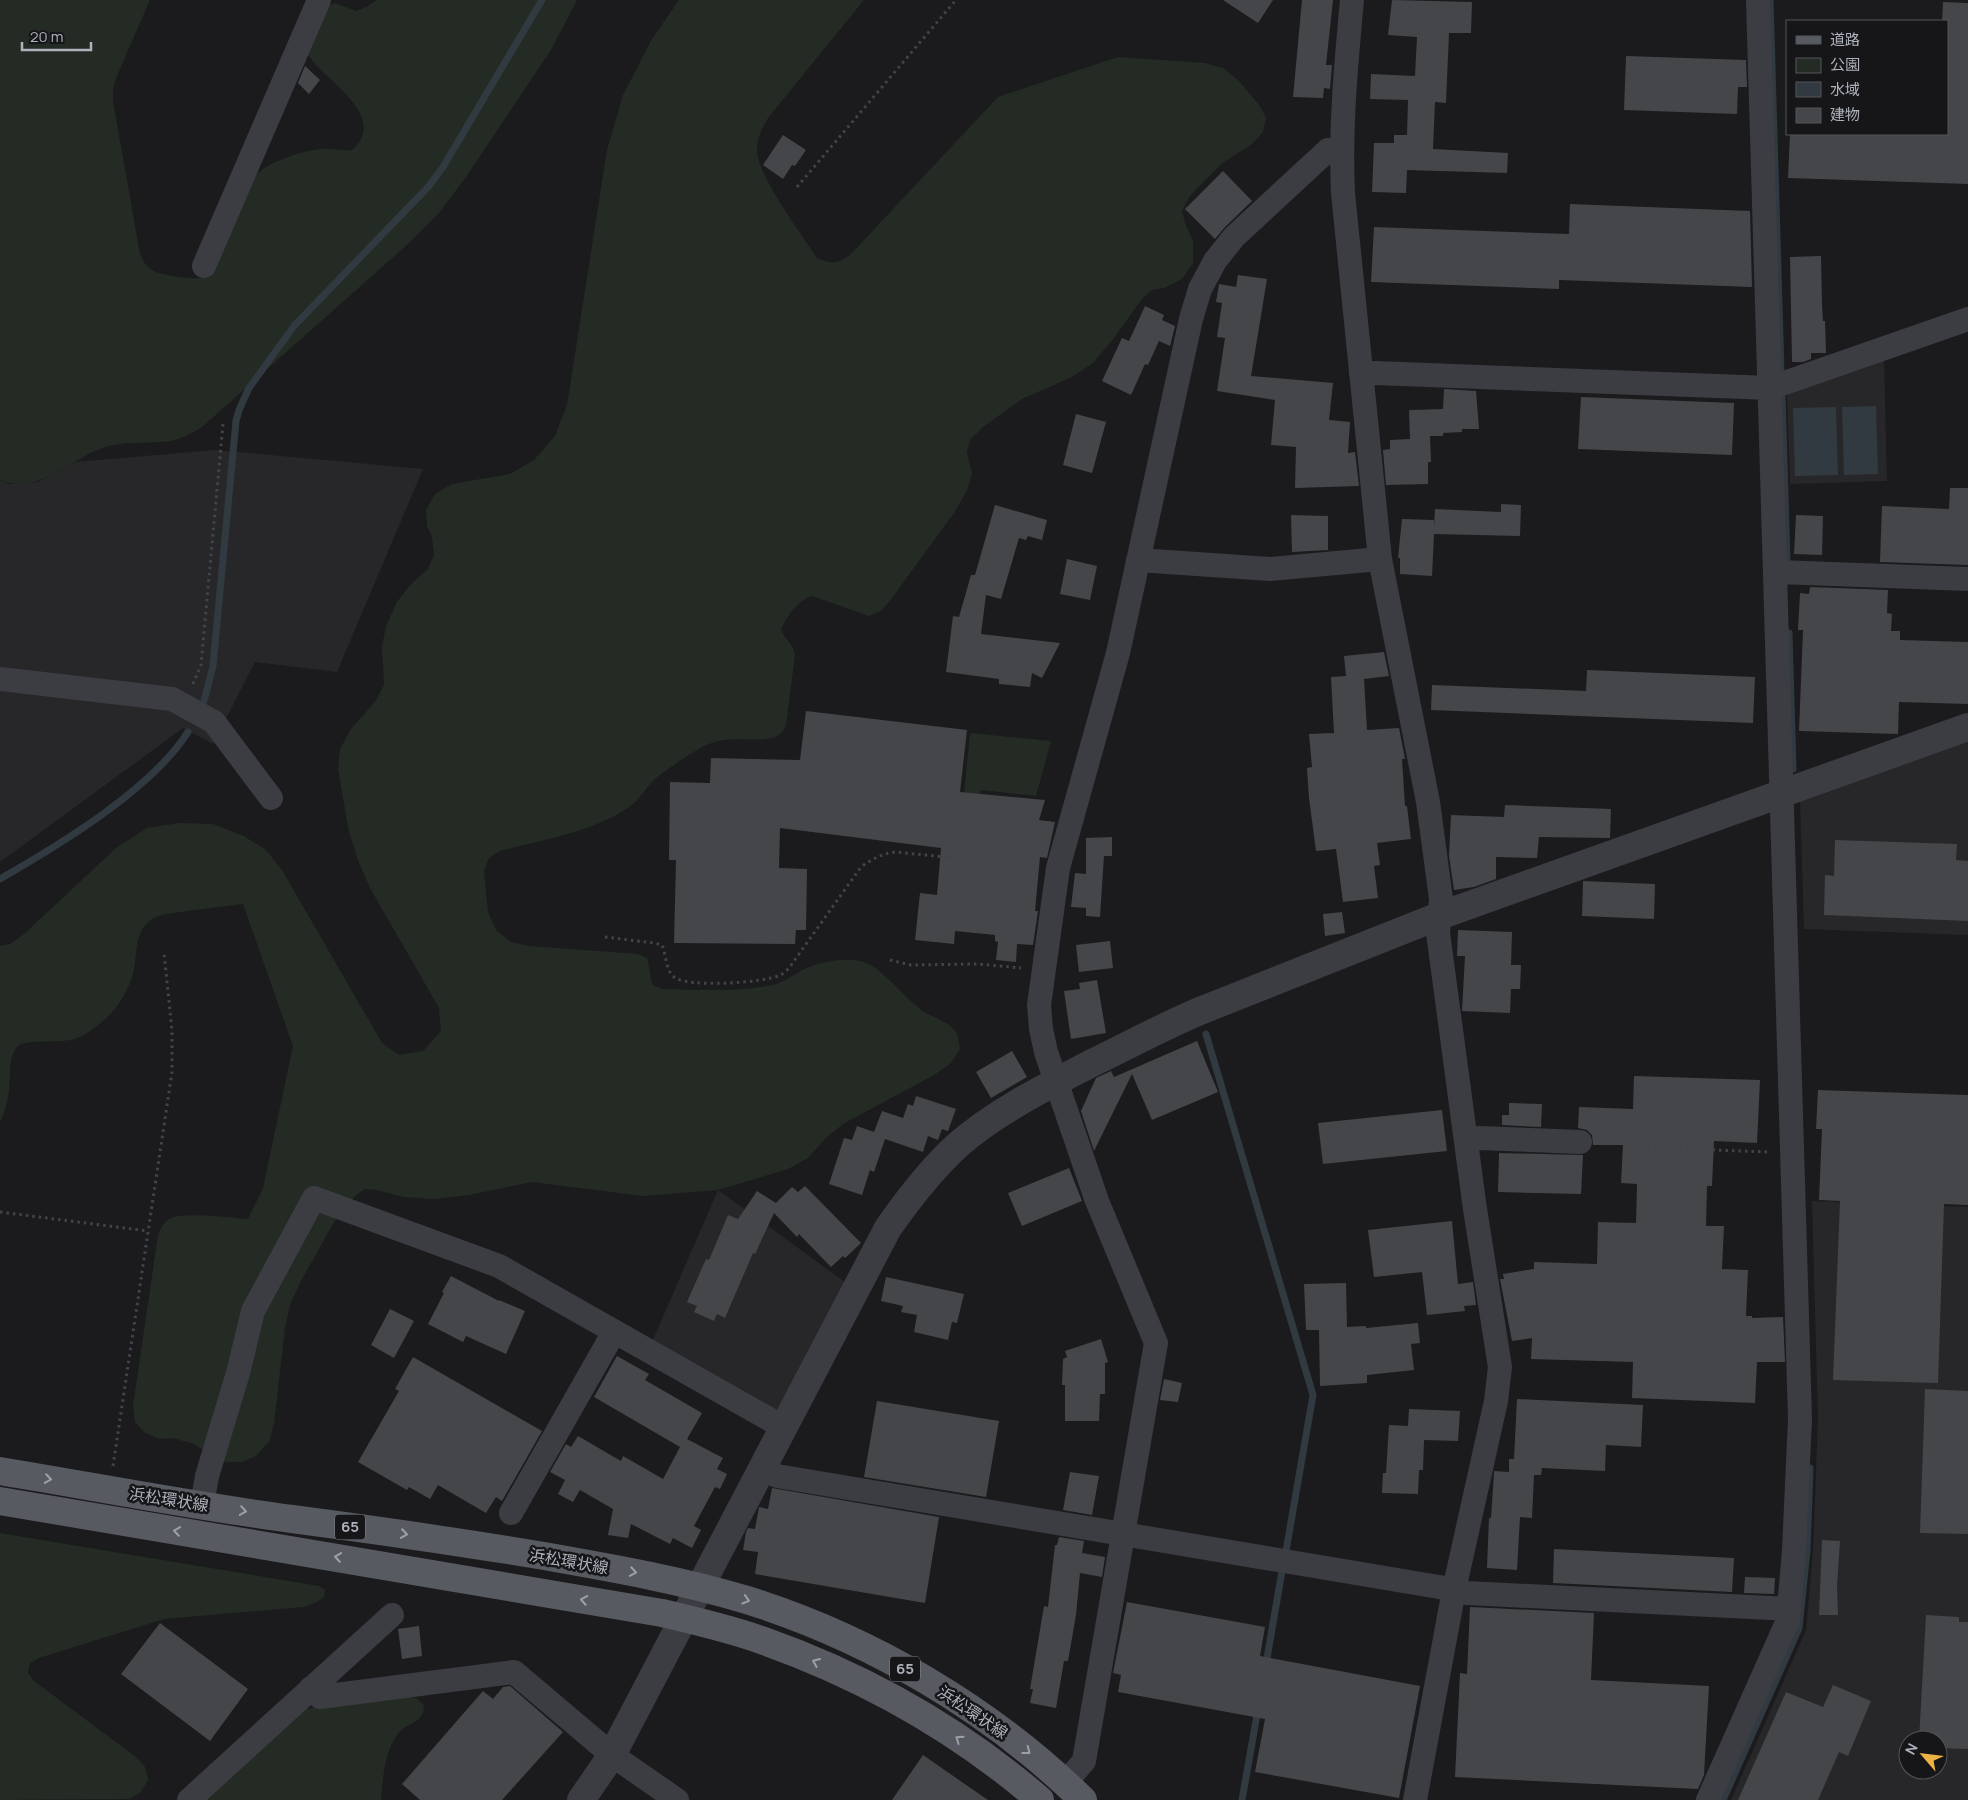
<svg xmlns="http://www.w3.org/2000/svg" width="1968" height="1800" viewBox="0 0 1968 1800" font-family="Manrope,'Noto Sans JP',sans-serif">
<rect width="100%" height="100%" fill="#1b1b1d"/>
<!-- built -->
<path fill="#27272a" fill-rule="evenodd" d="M 1884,359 L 1887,481 L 1790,484 L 1787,393 Z
M 215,450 L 423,469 L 337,672 L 255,662 L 213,744 L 183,728 L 0,862 L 0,480 L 10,484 L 38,482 L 75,462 Z
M 1968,740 L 1968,935 L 1804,929 L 1800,799 Z
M 718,1190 L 845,1282 L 780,1408 L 773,1410 L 652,1342 Z
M 1812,1201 L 1968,1207 L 1968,1800 L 1731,1800 L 1806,1630 L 1813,1551 L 1818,1419 ZM 1908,1740 L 1938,1740 L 1938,1770 L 1908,1770 Z"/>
<!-- green -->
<path fill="#232b24" d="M 0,0 L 150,0 L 116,78 L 113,89 L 113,101 L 140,254 C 143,261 146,266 152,270 C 160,275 194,281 203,277 C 205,276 207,274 209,273 C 220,249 241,189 258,173 C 271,161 304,150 322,149 C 332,148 342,151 352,150 C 390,116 325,81 308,55 L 325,8 L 335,3 L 356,11 L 368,6 L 377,0 L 577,0 L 551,50 L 466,177 L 439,213 L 408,244 L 202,427 C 192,433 182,439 171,441 C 151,444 129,441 109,446 C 73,455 40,497 0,480 Z
M 679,0 L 864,0 L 768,118 C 762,129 757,137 757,150 C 757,175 802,235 817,258 C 831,264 838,264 850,255 L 998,97 L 1118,57 L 1205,63 L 1223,68 L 1239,81 L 1260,106 L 1266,118 L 1263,132 L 1252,144 L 1221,164 L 1190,196 L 1182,211 L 1185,223 L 1193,241 L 1193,263 L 1182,279 L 1164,288 L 1152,290 L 1142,299 L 1111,342 L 1093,363 L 1072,377 L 1022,399 L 983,427 L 970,440 L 967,453 L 972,473 L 967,491 L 954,513 L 889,602 L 881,611 L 869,616 L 812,596 C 798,600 786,617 781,630 C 785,640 794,644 795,655 L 786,725 C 784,729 782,734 777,736 C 762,744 731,734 709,744 C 696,749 666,770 655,779 C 646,787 640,800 629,807 C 591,833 544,839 500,851 L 489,858 L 484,871 L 488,912 L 496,930 L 511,942 L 529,946 L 638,954 L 647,958 C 650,967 649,976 653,985 L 662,989 C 699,990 736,992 772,985 C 783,983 790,977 799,972 C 816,962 850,955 869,964 C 882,970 906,998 920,1009 C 931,1018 951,1021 957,1034 C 959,1039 959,1045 960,1049 L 950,1064 L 934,1075 L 843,1124 L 825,1139 L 808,1158 L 788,1169 L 718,1190 L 643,1196 L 532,1182 L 469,1195 L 433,1199 L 403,1197 L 377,1190 L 365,1189 L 356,1195 L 334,1222 L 301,1281 L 290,1305 L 285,1328 L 274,1424 L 269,1442 L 256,1456 L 242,1462 L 226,1462 L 209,1454 L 194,1444 L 173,1438 L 159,1439 L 144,1432 L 135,1422 L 133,1406 L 158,1235 C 161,1229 163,1223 169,1219 C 182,1211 231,1218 248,1219 L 263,1188 L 293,1046 L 243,904 C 224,906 205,909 186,911 C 176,913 165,913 156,917 C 133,928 138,953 133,974 C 128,991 117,1010 103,1021 C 96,1027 86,1035 77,1038 C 61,1045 23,1037 16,1048 C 8,1060 11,1076 9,1089 C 8,1100 5,1112 0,1122 L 0,946 L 10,944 L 24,934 L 116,848 L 147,828 L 179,823 L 213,824 L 244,836 L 266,850 L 282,870 L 382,1043 L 399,1055 L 423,1051 L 441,1031 L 439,1008 L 370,888 L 358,860 L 349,832 L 338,769 L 340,749 L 351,729 L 375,702 L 384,685 L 382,646 L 386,626 L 397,602 L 410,585 L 428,569 L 434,555 L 432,537 L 427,526 L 426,510 L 435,494 L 452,484 L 510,474 L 534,460 L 555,436 L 567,405 L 607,150 L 623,95 L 652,39 Z
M 970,733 L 1051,741 L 1036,796 L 981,790 L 979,804 L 963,803 Z
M 0,1533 L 319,1586 L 325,1590 L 324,1597 L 317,1602 L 304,1607 L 164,1619 L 39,1658 L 30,1663 L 28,1673 L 34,1681 L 136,1757 L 145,1767 L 148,1780 L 140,1793 L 129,1799 L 0,1800 Z
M 406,1695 L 416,1698 L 424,1705 C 423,1726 407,1721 397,1735 C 384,1754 383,1778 381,1800 L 201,1800 L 303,1710 L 315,1707 Z"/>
<!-- water -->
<path fill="#313a41" d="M 1876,406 L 1878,474 L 1844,475 L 1842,407 Z
M 1836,407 L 1838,475 L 1795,476 L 1793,408 Z"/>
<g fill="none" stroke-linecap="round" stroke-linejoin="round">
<!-- stream -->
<path stroke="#313a41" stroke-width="7" d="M 1770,0 L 1781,373
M 1782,395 L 1787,561
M 1789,633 L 1793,769
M 204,701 L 213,666 L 236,421 L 239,410 L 249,388 L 294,326 L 429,186 L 443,167 L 542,0
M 0,879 C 59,845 151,790 188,732
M 1206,1034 L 1313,1395 L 1286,1551
M 1266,1664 L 1282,1571
M 1242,1800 L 1258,1709
M 1723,1800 L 1799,1628 L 1807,1551 L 1810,1468"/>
</g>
<!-- building -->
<path fill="#45464a" d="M 1223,0 L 1273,0 L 1258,23 Z
M 1302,0 L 1333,0 L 1326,65 L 1332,65 L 1330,89 L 1324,88 L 1323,98 L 1293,97 Z
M 1392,0 L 1472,2 L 1471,33 L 1449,33 L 1446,103 L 1435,102 L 1433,149 L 1508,153 L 1507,173 L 1407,170 L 1406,193 L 1372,192 L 1374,143 L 1394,143 L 1394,135 L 1407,135 L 1408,100 L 1370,99 L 1371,74 L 1415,76 L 1417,37 L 1388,35 Z
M 1943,2 L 1968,3 L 1968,184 L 1788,178 L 1790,134 L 1947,134 L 1947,21 L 1942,21 Z
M 1626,56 L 1746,60 L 1747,87 L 1738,87 L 1737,114 L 1624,110 Z
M 305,66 L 320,80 L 309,94 L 298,83 Z
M 783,135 L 806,150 L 795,166 L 792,165 L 783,179 L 763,165 Z
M 1223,171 L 1252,201 L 1225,227 L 1215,239 L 1185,209 Z
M 1570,204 L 1750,211 L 1752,287 L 1559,280 L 1559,289 L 1371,282 L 1374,227 L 1569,234 Z
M 1821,256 L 1822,305 L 1823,321 L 1825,321 L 1826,353 L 1811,353 L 1811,359 L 1803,362 L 1792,362 L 1790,257 Z
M 1238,275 L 1267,279 L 1251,376 L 1333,383 L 1329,420 L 1350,422 L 1348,453 L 1355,452 L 1359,486 L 1295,488 L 1296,447 L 1271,445 L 1275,400 L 1217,391 L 1225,338 L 1217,337 L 1222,303 L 1216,302 L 1219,284 L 1236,287 Z
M 1145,306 L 1164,315 L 1162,320 L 1175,326 L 1170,346 L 1159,341 L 1148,365 L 1145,364 L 1131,395 L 1102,381 L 1122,338 L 1129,341 Z
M 1444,389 L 1476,391 L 1479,429 L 1462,429 L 1462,432 L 1443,433 L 1443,436 L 1430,436 L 1431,462 L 1428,462 L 1428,484 L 1386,485 L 1383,450 L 1390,449 L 1390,440 L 1410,439 L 1409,410 L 1443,409 Z
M 1581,397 L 1734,403 L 1732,455 L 1578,449 Z
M 1076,414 L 1106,422 L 1092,473 L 1063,465 Z
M 1950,488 L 1968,488 L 1968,565 L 1880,562 L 1882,506 L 1949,509 Z
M 1501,504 L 1521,505 L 1520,536 L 1434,534 L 1432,576 L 1400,574 L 1400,558 L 1398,558 L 1402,519 L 1434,520 L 1434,528 L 1435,509 L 1501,512 Z
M 995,505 L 1047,520 L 1042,540 L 1028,536 L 1026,540 L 1019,538 L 1001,599 L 986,595 L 981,634 L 1060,643 L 1042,678 L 1032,673 L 1030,687 L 999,684 L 999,679 L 946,672 L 953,616 L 959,617 L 971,575 L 975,575 Z
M 1291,515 L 1328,516 L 1328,550 L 1292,552 Z
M 1796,515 L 1823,516 L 1822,555 L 1794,554 Z
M 1067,559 L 1097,566 L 1090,600 L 1060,594 Z
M 1810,587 L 1888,590 L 1887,613 L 1892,614 L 1891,631 L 1900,631 L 1900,640 L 1968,642 L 1968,704 L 1899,702 L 1898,734 L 1799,731 L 1803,630 L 1798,630 L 1800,593 L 1809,594 Z
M 1384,652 L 1389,676 L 1364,679 L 1367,730 L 1399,728 L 1405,759 L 1402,759 L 1405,806 L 1407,806 L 1411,839 L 1377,843 L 1380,865 L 1374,866 L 1378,898 L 1343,902 L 1336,849 L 1316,851 L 1309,798 L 1307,768 L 1312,767 L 1309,734 L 1334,733 L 1331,677 L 1346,676 L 1344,656 Z
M 1587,670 L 1755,677 L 1753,723 L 1431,710 L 1432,685 L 1586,691 Z
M 806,711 L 967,730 L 960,792 L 1045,800 L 1039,820 L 1055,822 L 1047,858 L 1040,857 L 1035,911 L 1038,911 L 1033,945 L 1017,944 L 1016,962 L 996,960 L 998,942 L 995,941 L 995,935 L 955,931 L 954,944 L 915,940 L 920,893 L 937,895 L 941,848 L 780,828 L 779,868 L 807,869 L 806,930 L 796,930 L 795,944 L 674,943 L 676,860 L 669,860 L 670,782 L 710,783 L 711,758 L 800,760 Z
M 1505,805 L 1611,809 L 1610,838 L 1539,837 L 1537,858 L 1496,857 L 1496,879 L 1474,887 L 1454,890 L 1449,856 L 1451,815 L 1504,817 Z
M 1112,837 L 1112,856 L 1104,856 L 1100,917 L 1086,916 L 1086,908 L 1071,907 L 1075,873 L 1086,874 L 1086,838 Z
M 1835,840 L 1957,844 L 1956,860 L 1968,861 L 1968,921 L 1824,915 L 1825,875 L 1834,876 Z
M 1583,881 L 1655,884 L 1654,919 L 1582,916 Z
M 1342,912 L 1345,933 L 1325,936 L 1323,914 Z
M 1458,930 L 1512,932 L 1511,965 L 1521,965 L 1520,989 L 1511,989 L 1510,1013 L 1462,1011 L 1465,956 L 1457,956 Z
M 1110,941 L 1113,968 L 1079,972 L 1076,945 Z
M 1097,980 L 1106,1033 L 1071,1039 L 1064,991 L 1080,989 L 1079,983 Z
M 1197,1041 L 1218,1092 L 1152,1120 L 1132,1074 L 1094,1151 L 1081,1111 L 1096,1078 L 1111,1071 L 1114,1077 Z
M 1012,1051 L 1027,1077 L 991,1098 L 976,1072 Z
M 1634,1076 L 1760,1080 L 1757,1143 L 1714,1141 L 1712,1186 L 1707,1186 L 1706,1226 L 1724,1226 L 1722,1269 L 1748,1270 L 1746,1316 L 1752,1316 L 1752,1318 L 1783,1317 L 1785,1362 L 1757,1362 L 1755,1403 L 1632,1398 L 1633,1362 L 1531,1359 L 1532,1338 L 1512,1341 L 1500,1279 L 1504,1279 L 1503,1274 L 1534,1269 L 1534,1262 L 1597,1264 L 1598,1222 L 1636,1223 L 1637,1184 L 1621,1183 L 1623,1145 L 1593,1145 L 1592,1135 L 1587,1130 L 1578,1128 L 1579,1107 L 1633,1109 Z
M 1818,1090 L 1968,1095 L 1968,1205 L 1944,1204 L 1938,1383 L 1833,1380 L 1840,1201 L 1819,1200 L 1822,1129 L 1816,1129 Z
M 916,1096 L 956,1109 L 948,1131 L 942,1129 L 938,1140 L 928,1136 L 923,1152 L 885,1139 L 874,1172 L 870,1170 L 862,1195 L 829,1184 L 844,1138 L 852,1140 L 857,1126 L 874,1132 L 882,1111 L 903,1118 L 908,1104 L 913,1106 Z
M 1509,1103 L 1542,1104 L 1541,1127 L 1502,1125 L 1502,1115 L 1509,1115 Z
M 1442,1110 L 1447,1151 L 1323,1164 L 1318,1123 Z
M 1499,1153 L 1583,1155 L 1581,1194 L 1498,1192 Z
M 1069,1168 L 1082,1201 L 1022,1226 L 1008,1193 Z
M 805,1186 L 861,1243 L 845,1258 L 843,1256 L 831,1267 L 799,1234 L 797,1237 L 774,1213 L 755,1254 L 753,1253 L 725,1318 L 717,1314 L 714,1321 L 694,1312 L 697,1306 L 687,1302 L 706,1259 L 709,1260 L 728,1215 L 738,1219 L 757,1191 L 776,1203 L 792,1187 L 798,1192 Z
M 1452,1221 L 1458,1284 L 1473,1282 L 1476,1305 L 1464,1306 L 1465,1311 L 1427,1315 L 1422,1272 L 1374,1277 L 1368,1230 Z
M 451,1276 L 499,1301 L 499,1300 L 525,1311 L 506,1354 L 466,1336 L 463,1342 L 428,1324 L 444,1293 L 442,1292 Z
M 886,1277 L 964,1294 L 957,1323 L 952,1322 L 948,1340 L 914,1332 L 917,1315 L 901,1312 L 903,1306 L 881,1301 Z
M 1346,1283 L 1347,1327 L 1366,1326 L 1366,1328 L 1418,1323 L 1420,1343 L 1411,1344 L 1414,1370 L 1367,1375 L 1367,1383 L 1320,1386 L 1319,1330 L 1306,1330 L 1304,1284 Z
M 390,1309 L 414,1321 L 394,1358 L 371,1345 Z
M 1101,1339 L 1108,1362 L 1105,1363 L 1105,1394 L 1100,1394 L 1099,1421 L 1065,1421 L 1065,1385 L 1062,1385 L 1063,1359 L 1067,1357 L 1065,1351 Z
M 617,1356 L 649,1374 L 645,1380 L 702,1413 L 687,1439 L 723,1458 L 717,1469 L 727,1474 L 720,1489 L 715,1487 L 694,1526 L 701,1530 L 692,1548 L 673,1538 L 670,1544 L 631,1524 L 628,1538 L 608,1535 L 613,1509 L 580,1490 L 573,1502 L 558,1494 L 565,1480 L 550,1472 L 566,1444 L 571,1447 L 578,1436 L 621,1461 L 623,1456 L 663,1479 L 680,1447 L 594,1397 Z
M 413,1357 L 542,1431 L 502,1501 L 496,1497 L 486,1513 L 438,1485 L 430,1499 L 409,1487 L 407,1490 L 358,1462 L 399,1391 L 395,1389 Z
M 1164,1379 L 1182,1383 L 1178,1402 L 1160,1400 Z
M 1925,1389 L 1968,1391 L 1968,1534 L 1920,1533 Z
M 1517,1399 L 1643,1405 L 1641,1447 L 1606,1445 L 1605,1471 L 1542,1468 L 1541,1475 L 1534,1475 L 1532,1518 L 1520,1517 L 1517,1570 L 1487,1568 L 1489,1518 L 1491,1518 L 1494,1473 L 1494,1471 L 1509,1472 L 1509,1459 L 1514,1459 Z
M 877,1401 L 999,1421 L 986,1497 L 864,1477 Z
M 1409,1409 L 1460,1411 L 1458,1441 L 1424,1440 L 1423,1470 L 1419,1470 L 1418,1494 L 1382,1493 L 1383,1473 L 1386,1473 L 1389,1425 L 1408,1426 Z
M 1070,1472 L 1099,1476 L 1092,1515 L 1063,1510 Z
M 772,1488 L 939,1517 L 925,1603 L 755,1574 L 758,1552 L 743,1550 L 746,1532 L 748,1528 L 755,1529 L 759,1507 L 768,1509 Z
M 1059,1537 L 1084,1541 L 1082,1553 L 1105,1557 L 1102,1577 L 1080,1573 L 1076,1615 L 1068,1661 L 1064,1661 L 1056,1708 L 1030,1703 L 1033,1689 L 1030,1689 L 1044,1606 L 1048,1607 L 1055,1545 L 1057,1545 Z
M 1822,1540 L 1840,1541 L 1837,1586 L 1838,1615 L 1819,1615 Z
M 1554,1549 L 1734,1558 L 1732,1592 L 1553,1583 Z
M 1745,1577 L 1775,1578 L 1774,1594 L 1744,1593 Z
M 1127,1602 L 1265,1627 L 1260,1656 L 1420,1686 L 1399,1798 L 1255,1772 L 1265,1719 L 1118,1692 L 1121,1675 L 1113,1673 Z
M 1470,1607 L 1594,1613 L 1591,1680 L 1709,1686 L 1704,1775 L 1698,1789 L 1455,1777 L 1460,1673 L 1467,1674 Z
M 1926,1615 L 1959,1617 L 1959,1622 L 1968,1622 L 1968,1749 L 1938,1748 L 1938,1740 L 1919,1740 Z
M 160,1623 L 248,1689 L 210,1741 L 121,1674 Z
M 419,1626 L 422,1656 L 402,1659 L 398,1629 Z
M 1833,1685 L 1871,1701 L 1848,1756 L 1839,1752 L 1818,1800 L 1738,1800 L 1786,1692 L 1823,1707 Z
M 510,1686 L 563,1732 L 502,1800 L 420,1800 L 402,1784 L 483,1691 L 493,1699 L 503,1687 Z
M 923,1755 L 959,1780 L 988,1800 L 892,1800 Z"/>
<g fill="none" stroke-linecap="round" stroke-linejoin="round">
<!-- path -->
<path stroke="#424449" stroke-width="3" stroke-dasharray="2.5 4" stroke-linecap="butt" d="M 797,187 L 956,0
M 193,684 L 201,665 L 223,424
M 605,937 L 654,943 L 662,945 C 666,954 666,971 674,977 C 687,988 765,983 780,975 C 783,974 786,971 789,968 L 861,867 C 872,859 881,854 895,852 L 1035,866
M 890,960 L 911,965 L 978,964 L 1021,968
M 1628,1147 L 1770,1152
M 0,1212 L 148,1231
M 113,1466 L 172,1072 L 172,1031 L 164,952"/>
<!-- minor -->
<path stroke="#3c3d42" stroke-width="24" d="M 1352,0 C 1346,65 1340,128 1343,193 L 1380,559 L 1428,802 L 1441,899 L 1438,933 L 1475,1209 L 1500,1367 L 1496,1401 L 1454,1590 L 1415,1800
M 204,266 L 319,0
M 1361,374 L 1375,373 L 1770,388 L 1968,319
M 1138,560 L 1270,569 L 1380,559
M 1775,572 L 1968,579
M 0,679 L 172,699 L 214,722 L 271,798
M 1466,1140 L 1479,1138 L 1580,1142
M 762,1468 L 777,1476 L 1439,1587 L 1467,1593 L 1789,1609
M 202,1505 L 207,1476 L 238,1373 L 253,1311 L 314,1198 L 499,1266 L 783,1427
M 511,1513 L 614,1332
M 311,1688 L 320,1697 L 514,1672 L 612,1755 L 677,1800
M 1065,1783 L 1084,1761 L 1156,1343 L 1097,1201 L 1046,1052 L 1041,1029 L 1039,1005 L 1058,868 L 1118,653 L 1191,319 L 1200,289 L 1215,261 L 1234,237 L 1328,150 L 1342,150
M 189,1800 L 392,1615
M 1708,1800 L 1788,1620 L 1794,1550 L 1800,1419 L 1758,0"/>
<!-- tertiary -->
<path stroke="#3c3d42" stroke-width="28" d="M 581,1800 L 612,1755 L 888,1228 C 909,1198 931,1169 959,1144 C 998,1110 1048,1086 1094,1062 C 1129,1045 1164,1026 1200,1011 L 1439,916 L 1968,727"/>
<!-- primary -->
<path stroke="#585a61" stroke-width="28" d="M 0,1471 C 97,1487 194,1506 292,1519 C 376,1530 460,1542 544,1556 C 612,1568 681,1580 747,1600 C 871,1639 990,1709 1083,1800
M 0,1501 L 662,1613 C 696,1621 731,1629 764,1641 C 865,1677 959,1730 1040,1800"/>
</g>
<!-- one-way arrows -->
<defs><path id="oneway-chevron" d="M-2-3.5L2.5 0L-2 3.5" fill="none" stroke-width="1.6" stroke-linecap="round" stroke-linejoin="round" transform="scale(1.25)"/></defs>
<g stroke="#9da0aa">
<use href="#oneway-chevron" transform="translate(48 1479) rotate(9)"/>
<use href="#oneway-chevron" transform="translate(243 1511) rotate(9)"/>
<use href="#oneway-chevron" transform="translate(177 1531) rotate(-171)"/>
<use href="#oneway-chevron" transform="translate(404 1534) rotate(8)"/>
<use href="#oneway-chevron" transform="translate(338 1557) rotate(-171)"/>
<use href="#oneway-chevron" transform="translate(633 1572) rotate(10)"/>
<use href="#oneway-chevron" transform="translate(584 1600) rotate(-170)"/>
<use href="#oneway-chevron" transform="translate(746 1600) rotate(17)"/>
<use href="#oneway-chevron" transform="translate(816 1662) rotate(-157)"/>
<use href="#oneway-chevron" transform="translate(959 1739) rotate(-145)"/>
<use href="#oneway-chevron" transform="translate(1027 1751) rotate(38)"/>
</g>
<g text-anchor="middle" stroke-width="5" stroke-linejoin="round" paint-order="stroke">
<!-- shield labels -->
<g fill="#161618" stroke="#80838b" stroke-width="1">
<rect x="335" y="1514.5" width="30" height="25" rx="4"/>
<rect x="890" y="1656.5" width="30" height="25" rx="4"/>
</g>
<g font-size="15" font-weight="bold" fill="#aeb2bc">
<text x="350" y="1532">65</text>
<text x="905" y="1674">65</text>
</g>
<!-- street labels -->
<g font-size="16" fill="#aeb2bc" stroke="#161618">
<text transform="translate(169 1499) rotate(9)" y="6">浜松環状線</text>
<text transform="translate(569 1561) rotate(10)" y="6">浜松環状線</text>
<text transform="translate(973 1712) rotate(34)" y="6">浜松環状線</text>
</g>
</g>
<!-- legend -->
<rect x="1786" y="20" width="162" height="115" fill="#161618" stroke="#53545a"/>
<rect x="1796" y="36" width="25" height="8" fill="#585a61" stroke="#53545a"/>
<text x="1830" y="45" font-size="15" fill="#aeb2bc">道路</text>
<rect x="1796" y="58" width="25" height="15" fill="#232b24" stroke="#53545a"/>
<text x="1830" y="70" font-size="15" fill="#aeb2bc">公園</text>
<rect x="1796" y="82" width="25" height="15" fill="#313a41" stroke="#53545a"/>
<text x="1830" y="95" font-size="15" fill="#aeb2bc">水域</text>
<rect x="1796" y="108" width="25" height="15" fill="#45464a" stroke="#53545a"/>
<text x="1830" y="120" font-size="15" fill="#aeb2bc">建物</text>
<!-- north arrow -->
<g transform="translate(1923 1755) rotate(298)"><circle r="24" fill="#161618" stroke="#53545a"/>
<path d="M0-4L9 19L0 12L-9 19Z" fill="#ecb244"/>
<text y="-8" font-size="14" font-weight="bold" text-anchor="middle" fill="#aeb2bc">N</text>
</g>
<!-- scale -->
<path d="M22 42v8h69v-8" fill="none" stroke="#aeb2bc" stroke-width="2.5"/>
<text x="30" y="42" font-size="15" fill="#aeb2bc" stroke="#161618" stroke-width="4" paint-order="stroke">20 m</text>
</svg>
